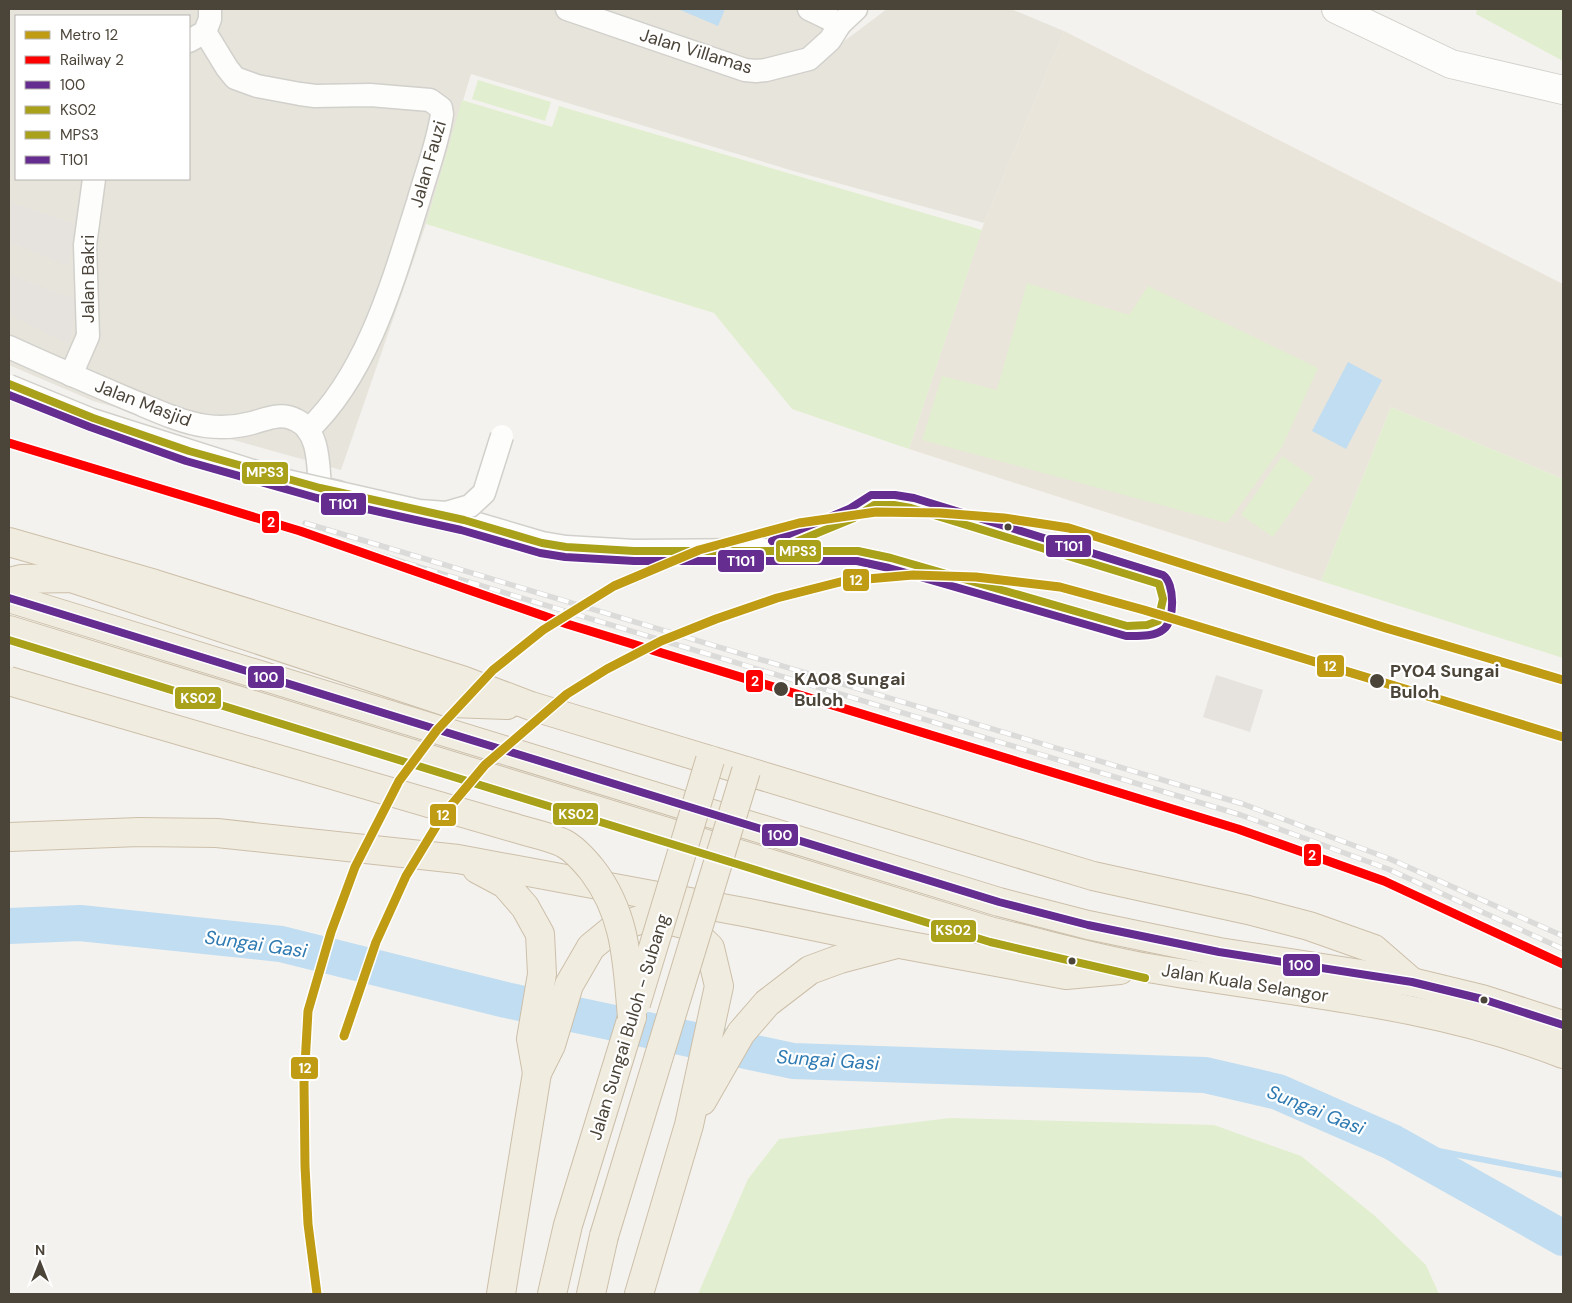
<svg xmlns="http://www.w3.org/2000/svg" width="1572" height="1303" viewBox="0 0 1572 1303" font-family="'DM Sans',sans-serif">
<style>
.residential{fill:#e7e4dc;fill-rule:evenodd}
.education{fill:#eae5da}
.green{fill:#e1eecf}
.parking{fill:#e6e3df}
.water{fill:#c0ddf1}
.lines{fill:none;stroke-linecap:round;stroke-linejoin:round}
.stream{stroke:#c0ddf1;stroke-width:6}
.river{stroke:#c0ddf1;stroke-width:36}
.minor-casing{stroke:#d2d0cb;stroke-width:25}
.tertiary-casing{stroke:#d2d0cb;stroke-width:30}
.trunk-casing{stroke:#ccbfa9;stroke-width:30}
.minor{stroke:#fdfdfc;stroke-width:22}
.tertiary{stroke:#fdfdfc;stroke-width:28}
.trunk{stroke:#f0ece0;stroke-width:28}
.rail-casing{stroke:#dbdbda;stroke-width:5.5}
.rail{stroke:#fff;stroke-width:4;stroke-dasharray:11;stroke-linecap:butt}
.minor-bridge-casing{stroke:#d2d0cb;stroke-width:25;stroke-linecap:butt}
.trunk-bridge-casing{stroke:#ccbfa9;stroke-width:30;stroke-linecap:butt}
.minor-bridge{stroke:#fdfdfc;stroke-width:22}
.trunk-bridge{stroke:#f0ece0;stroke-width:28}
.bus-1-casing{stroke:#fff;stroke-width:11}
.bus-2-casing{stroke:#fff;stroke-width:11}
.bus-3-casing{stroke:#fff;stroke-width:11}
.bus-4-casing{stroke:#fff;stroke-width:11}
.bus-1{stroke:#662d91;stroke-width:8}
.bus-2{stroke:#aaa11a;stroke-width:8}
.bus-3{stroke:#aaa11a;stroke-width:8}
.bus-4{stroke:#662d91;stroke-width:8}
.rail-1-casing{stroke:#fff;stroke-width:12}
.rail-1{stroke:#f00;stroke-width:9}
.metro-1-casing{stroke:#fff;stroke-width:12}
.metro-1{stroke:#c09c14;stroke-width:9}
.bus-dot{fill:#4b4439;stroke:#fff;stroke-width:2}
.labels{text-anchor:middle;dominant-baseline:central;stroke-width:4.5;stroke-linejoin:round;paint-order:stroke}
.street-label{font-size:18px;fill:#4b4439;stroke:#fff}
.stop-label{font-size:18px;font-weight:bold;fill:#4b4439;stroke:#fff;text-anchor:start}
.water-label{font-size:19px;font-style:italic;fill:#2e7ab2;stroke:#fff}
.line-badge{stroke:#fff;stroke-width:2}
.badge-label{font-size:14px;text-anchor:middle;font-weight:bold;fill:#fff}
</style>
<rect width="100%" height="100%" fill="#f4f2ee"/>
<path class="residential" d="M9,9H829L823,57L887,9H1011L1064,31L984,223L797,172L471,74L426,224L341,470L93,401L9,365ZM16,16H189V179H16Z"/>
<path class="education" d="M1064,31L1563,284V479L1391,407L1321,581L909,449L984,223Z"/>
<g class="green">
<path d="M1477,9H1563V61L1476,14Z"/>
<path d="M478,80L551,102L545,121L472,99Z"/>
<path d="M462,100L552,127L559,106L982,230L909,449L792,409L714,313L426,224Z"/>
<path d="M1027,283L1129,315L1148,286L1318,368L1282,447L1227,523L922,440L942,376L997,390Z"/>
<path d="M1391,407L1563,479V658L1321,581Z"/>
<path d="M1282,456L1314,478L1273,537L1241,515Z"/>
<path d="M950,1118L1214,1125L1301,1156L1375,1216L1426,1265L1439,1294H698L748,1179L779,1139Z"/>
</g>
<g class="parking">
<path d="M9,202L75,224L68,266L9,241Z"/>
<path d="M9,275L77,300L69,344L9,314Z"/>
<path d="M1216,675L1263,690L1250,732L1203,717Z"/>
</g>
<g class="water">
<path d="M678,9H725L718,26Z"/>
<path d="M1348,362L1382,380L1346,449L1312,431Z"/>
</g>
<g class="lines">
<path class="stream" d="M1392,1142L1563,1175"/>
<path class="river" d="M9,926L80,923L281,944L506,1000L793,1061L1205,1075L1278,1092L1392,1142L1563,1238"/>
<g class="minor-casing">
<g id="minor">
<path d="M567,9L745,70L756,71L766,70L809,59L830,40L840,24L856,9"/>
<path d="M809,9L840,24"/>
<path d="M205,32L227,68L235,78L257,86L300,94L315,96L370,95L430,100L441,108L442,114C438,143 426,173 418,202C394,278 368,374 308,430"/>
<path d="M189,41L205,32L210,19V9"/>
<path d="M9,347C48,365 88,382 128,399C153,409 179,422 206,426C221,428 237,427 252,423C267,419 280,412 296,420C320,431 318,466 320,488L338,492"/>
<path d="M71,375L88,336L85,245L94,179"/>
<path d="M435,513L464,520L542,543L566,547L634,551L776,550"/>
</g>
</g>
<g class="tertiary-casing">
<path id="tertiary" d="M1336,9L1451,64L1563,90"/>
</g>
<g class="trunk-casing">
<g id="trunk">
<path d="M9,542L155,584L462,680L531,706L1093,876L1248,910L1309,926L1374,949L1412,982"/>
<path d="M9,582L21,579L71,578L450,703L507,705"/>
<path d="M9,598L999,902L1088,925L1219,952L1412,982L1482,999L1563,1025"/>
<path d="M9,630L993,932C1045,944 1096,959 1148,968C1287,992 1431,1002 1563,1054"/>
<path d="M9,837L139,832L217,833L458,859L749,913L900,944L1066,975L1120,970"/>
<path d="M477,869L505,884L525,907L540,934L542,974L531,1039L537,1073"/>
<path d="M702,1101L741,1033L767,1003L810,970L840,959L893,945"/>
<path d="M501,1294L537,1073L551,1045L569,985L591,947L613,929L651,916L687,925L710,948L719,986L689,1125L639,1294"/>
<path d="M552,1294L568,1225L632,1017"/>
<path d="M591,1294L604,1236"/>
</g>
</g>
<use href="#minor" class="minor"/>
<use href="#tertiary" class="tertiary"/>
<use href="#trunk" class="trunk"/>
<g class="rail-casing">
<g id="rail">
<path d="M305,523L1243,804L1390,859L1563,936"/>
<path d="M300,531L1241,815L1388,869L1563,949"/>
</g>
</g>
<use href="#rail" class="rail"/>
<g class="minor-bridge-casing">
<path id="minor-bridge" d="M9,386L92,420L278,479L419,511L446,513L470,506L484,493L502,436"/>
</g>
<g class="trunk-bridge-casing">
<g id="trunk-bridge">
<path d="M9,681L515,828C530,833 548,836 563,843C575,849 585,861 593,871C627,916 627,963 632,1017"/>
<path d="M636,1004L710,760"/>
<path d="M604,1236L746,771"/>
</g>
</g>
<use href="#minor-bridge" class="minor-bridge"/>
<use href="#trunk-bridge" class="trunk-bridge"/>
<g class="bus-1-casing">
<path id="bus-1" d="M9,598L999,902L1088,925L1219,952L1412,982L1482,999L1563,1025"/>
</g>
<g class="bus-2-casing">
<path id="bus-2" d="M9,640L990,942L1145,978"/>
</g>
<g class="bus-3-casing">
<path id="bus-3" d="M9,384L93,418L189,451L320,488L464,520L542,543L566,547L634,551H858L891,558L1127,626L1147,625L1158,621L1163,599L1159,584L911,508L894,505H874L854,518L776,550"/>
</g>
<g class="bus-4-casing">
<path id="bus-4" d="M9,395L90,427L186,461L317,498L461,530L540,553L565,557L634,561H857L889,568L1126,636C1138,636 1155,637 1164,629C1175,620 1175,583 1163,575L914,498L895,495H871L849,509L772,541"/>
</g>
<use href="#bus-1" class="bus-1"/>
<use href="#bus-2" class="bus-2"/>
<use href="#bus-3" class="bus-3"/>
<use href="#bus-4" class="bus-4"/>
<g class="rail-1-casing">
<path id="rail-1" d="M9,443L300,531L567,624L1238,829L1384,881L1563,964"/>
</g>
<use href="#rail-1" class="rail-1"/>
<g class="metro-1-casing">
<g id="metro-1">
<path d="M344,1036L376,942L406,876L443,815L485,765L567,694L607,669L661,641L716,619L777,598L844,581L913,575L976,577L1060,587L1144,610L1563,737"/>
<path d="M317,1294L308,1224L305,1166L304,1083L308,1011L331,932L355,867L399,781L437,730L493,670L543,630L614,586L699,550L799,523L876,512L940,513L1004,518L1069,528L1386,628L1563,680"/>
</g>
</g>
<use href="#metro-1" class="metro-1"/>
</g>
<g class="bus-dot">
<circle cx="1008" cy="527" r="4.5"/>
<circle cx="1377" cy="681" r="8"/>
<circle cx="781" cy="689" r="8"/>
<circle cx="1072" cy="961" r="4.5"/>
<circle cx="1484" cy="1000" r="4.5"/>
</g>
<g class="labels">
<g class="street-label">
<text transform="translate(696 51) rotate(17)">Jalan Villamas</text>
<text transform="translate(428 164) rotate(-74)">Jalan Fauzi</text>
<text transform="translate(88 279) rotate(-90)">Jalan Bakri</text>
<text transform="translate(143 403) rotate(21)">Jalan Masjid</text>
<text transform="translate(1245 983) rotate(9)">Jalan Kuala Selangor</text>
<text transform="translate(629 1027) rotate(-73)">Jalan Sungai Buloh - Subang</text>
</g>
<g class="stop-label">
<text x="1390" y="671">PY04 Sungai<tspan x="1390" dy="21">Buloh</tspan></text>
<text x="794" y="679">KA08 Sungai<tspan x="794" dy="21">Buloh</tspan></text>
</g>
<g class="water-label">
<text transform="translate(256 944) rotate(8)">Sungai Gasi</text>
<text transform="translate(828 1060) rotate(4)">Sungai Gasi</text>
<text transform="translate(1316 1110) rotate(22)">Sungai Gasi</text>
</g>
</g>
<g class="line-badge">
<rect x="241" y="461" width="48" height="24" rx="5" fill="#aaa11a"/>
<rect x="320" y="492" width="47" height="24" rx="5" fill="#662d91"/>
<rect x="261" y="510" width="19" height="24" rx="5" fill="#f00"/>
<rect x="1045" y="534" width="47" height="24" rx="5" fill="#662d91"/>
<rect x="775" y="539" width="47" height="24" rx="5" fill="#aaa11a"/>
<rect x="717" y="549" width="48" height="24" rx="5" fill="#662d91"/>
<rect x="842" y="568" width="28" height="24" rx="5" fill="#c09c14"/>
<rect x="1316" y="654" width="29" height="24" rx="5" fill="#c09c14"/>
<rect x="247" y="665" width="38" height="24" rx="5" fill="#662d91"/>
<rect x="745" y="669" width="19" height="24" rx="5" fill="#f00"/>
<rect x="174" y="686" width="48" height="24" rx="5" fill="#aaa11a"/>
<rect x="552" y="802" width="47" height="24" rx="5" fill="#aaa11a"/>
<rect x="429" y="803" width="28" height="24" rx="5" fill="#c09c14"/>
<rect x="761" y="823" width="38" height="24" rx="5" fill="#662d91"/>
<rect x="1303" y="843" width="19" height="24" rx="5" fill="#f00"/>
<rect x="930" y="919" width="47" height="24" rx="5" fill="#aaa11a"/>
<rect x="1282" y="953" width="39" height="24" rx="5" fill="#662d91"/>
<rect x="290" y="1056" width="29" height="24" rx="5" fill="#c09c14"/>
</g>
<g class="badge-label">
<text x="265" y="477">MPS3</text>
<text x="343" y="509">T101</text>
<text x="271" y="527">2</text>
<text x="1069" y="551">T101</text>
<text x="798" y="556">MPS3</text>
<text x="741" y="566">T101</text>
<text x="856" y="585">12</text>
<text x="1330" y="671">12</text>
<text x="266" y="682">100</text>
<text x="755" y="686">2</text>
<text x="198" y="703">KS02</text>
<text x="576" y="819">KS02</text>
<text x="443" y="820">12</text>
<text x="780" y="840">100</text>
<text x="1312" y="860">2</text>
<text x="953" y="935">KS02</text>
<text x="1301" y="970">100</text>
<text x="305" y="1073">12</text>
</g>
<rect width="1572" height="1303" fill="none" stroke="#4b4439" stroke-width="20"/>
<rect x="15" y="15" width="175" height="165" fill="#ffffff" stroke="#b7b4b0"/>
<rect x="25" y="31" width="25" height="8" fill="#c09c14" stroke="#b7b4b0"/>
<text x="60" y="40" font-size="15" fill="#4b4439">Metro 12</text>
<rect x="25" y="56" width="25" height="8" fill="#ff0000" stroke="#b7b4b0"/>
<text x="60" y="65" font-size="15" fill="#4b4439">Railway 2</text>
<rect x="25" y="81" width="25" height="8" fill="#662d91" stroke="#b7b4b0"/>
<text x="60" y="90" font-size="15" fill="#4b4439">100</text>
<rect x="25" y="106" width="25" height="8" fill="#aaa11a" stroke="#b7b4b0"/>
<text x="60" y="115" font-size="15" fill="#4b4439">KS02</text>
<rect x="25" y="131" width="25" height="8" fill="#aaa11a" stroke="#b7b4b0"/>
<text x="60" y="140" font-size="15" fill="#4b4439">MPS3</text>
<rect x="25" y="156" width="25" height="8" fill="#662d91" stroke="#b7b4b0"/>
<text x="60" y="165" font-size="15" fill="#4b4439">T101</text>
<g transform="translate(40 1263)" stroke="#ffffff" stroke-width="4" paint-order="stroke">
<path d="M0-4L9 19L0 12L-9 19Z" fill="#4b4439"/>
<text y="-8" font-size="14" font-weight="bold" text-anchor="middle" fill="#4b4439">N</text>
</g>
</svg>
